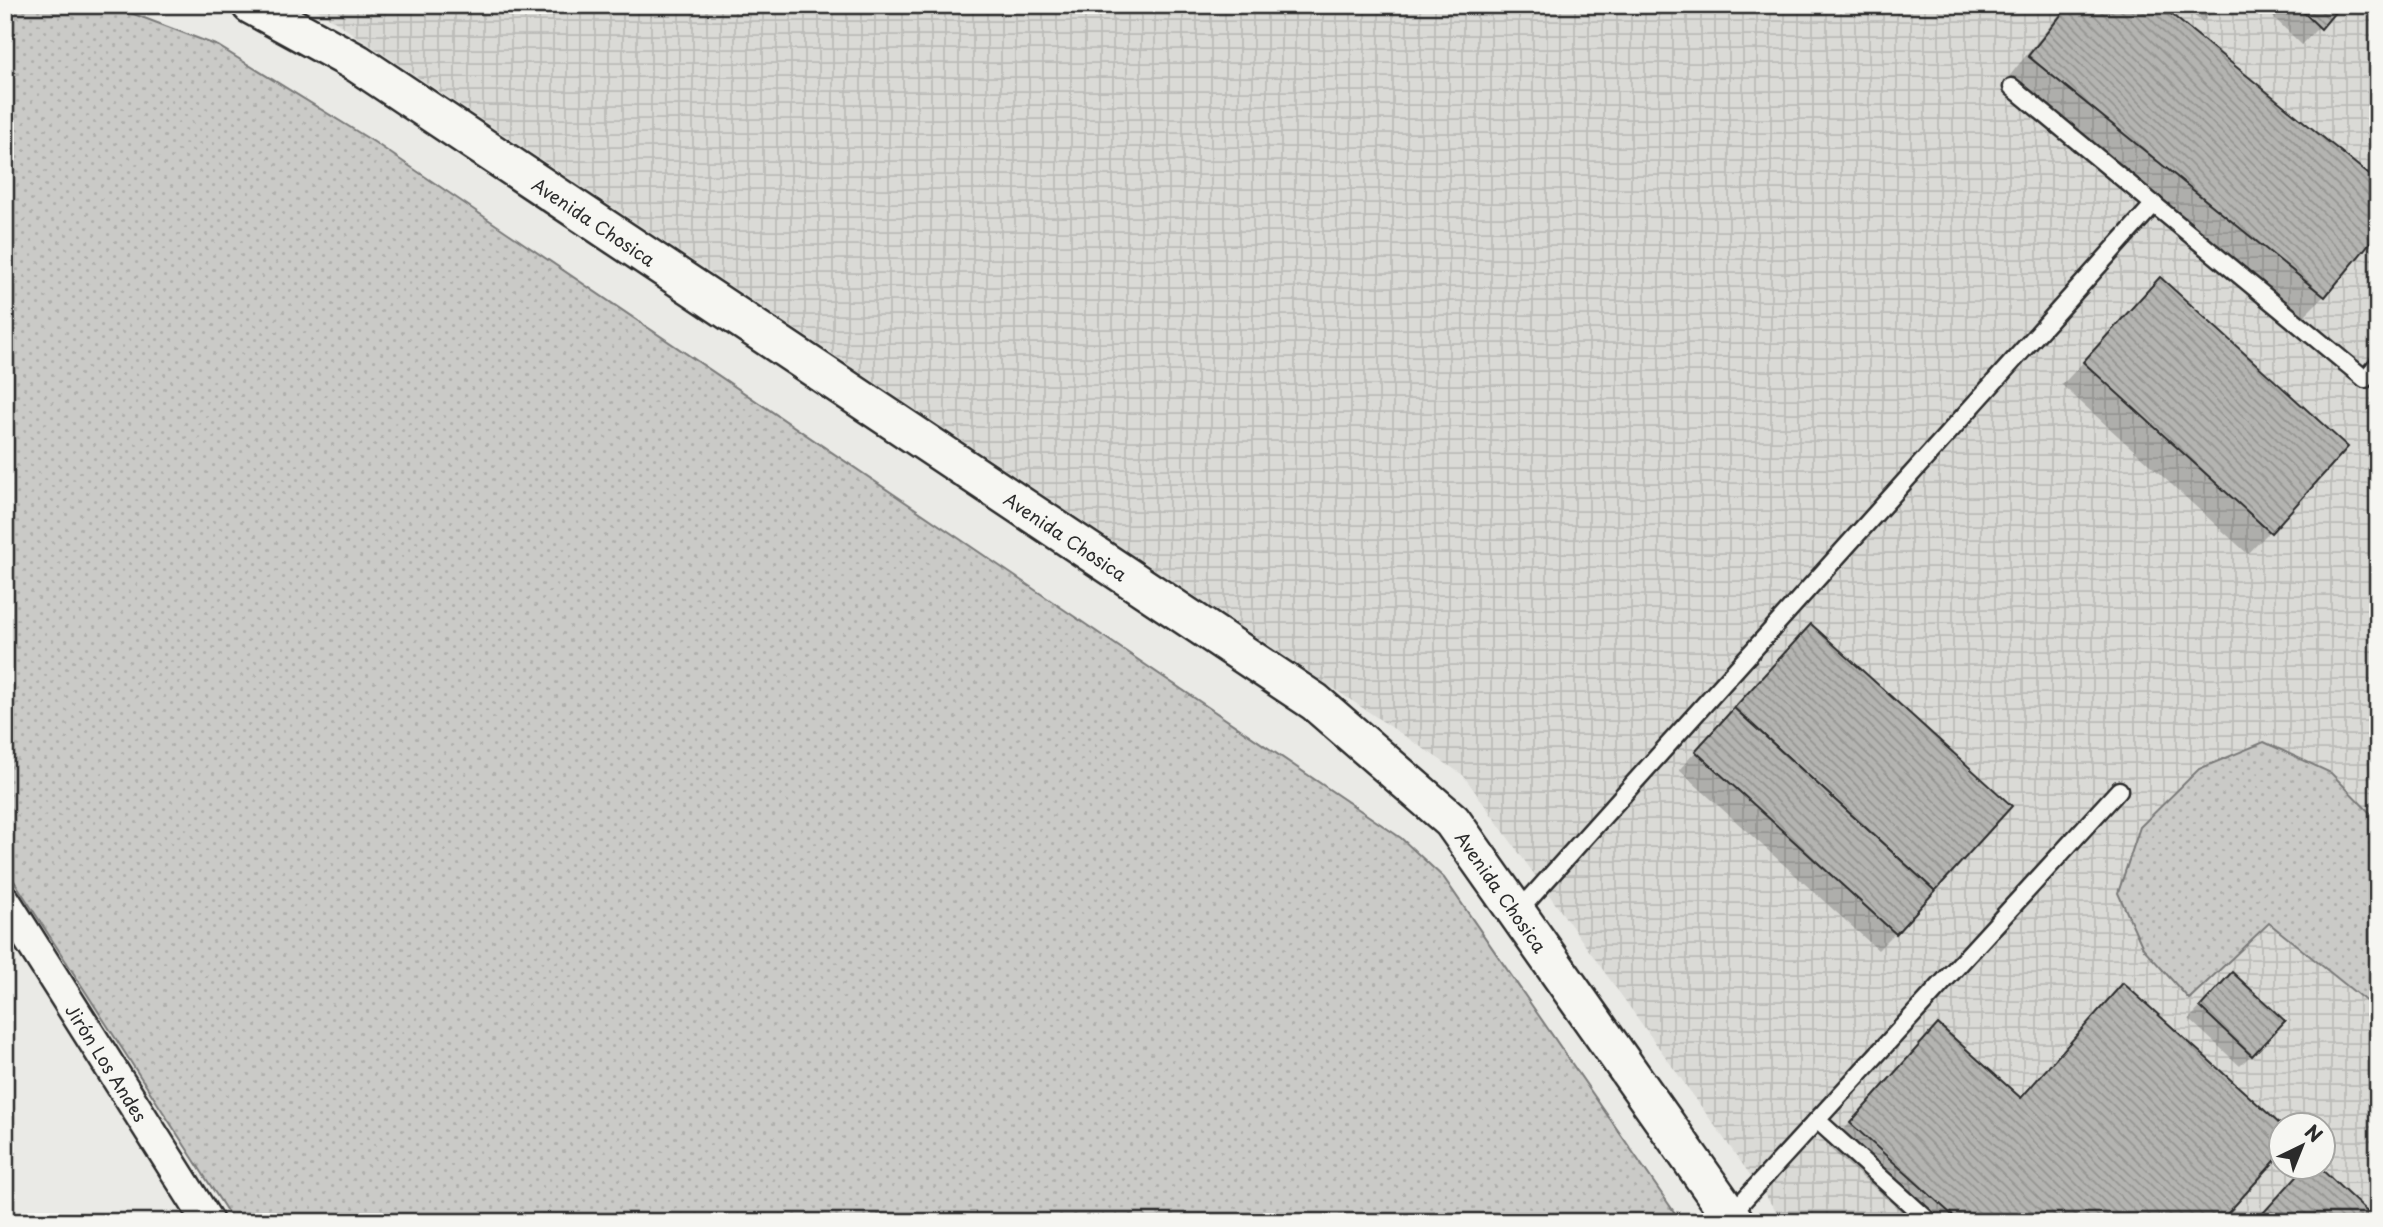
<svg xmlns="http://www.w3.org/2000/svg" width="2383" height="1227" viewBox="0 0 2383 1227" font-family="'Playpen Sans',sans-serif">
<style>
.industrial{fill:url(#industrial-grid);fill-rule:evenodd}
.grass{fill:url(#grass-dots);stroke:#7a7a79;stroke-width:2}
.shadow{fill:#0003}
.building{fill:url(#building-back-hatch);stroke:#2b2b2b;stroke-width:2}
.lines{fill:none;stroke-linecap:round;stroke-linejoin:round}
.service-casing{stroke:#2b2b2b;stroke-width:21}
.minor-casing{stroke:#2b2b2b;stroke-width:35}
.tertiary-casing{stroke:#2b2b2b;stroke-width:42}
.service{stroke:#f6f6f2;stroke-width:16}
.minor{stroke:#f6f6f2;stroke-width:30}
.tertiary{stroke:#f6f6f2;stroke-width:37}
.labels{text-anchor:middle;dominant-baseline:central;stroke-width:5;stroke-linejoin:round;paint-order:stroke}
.street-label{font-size:18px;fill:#2b2b2b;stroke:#f6f6f2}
</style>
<defs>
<pattern id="industrial-grid" width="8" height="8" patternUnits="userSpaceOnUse" patternTransform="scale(1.75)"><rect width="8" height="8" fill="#dadad6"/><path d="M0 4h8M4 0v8" fill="none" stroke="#bbbbb8"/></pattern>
<pattern id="grass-dots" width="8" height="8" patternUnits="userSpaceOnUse" patternTransform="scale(1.75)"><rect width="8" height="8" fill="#cacac7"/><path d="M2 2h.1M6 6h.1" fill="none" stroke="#aeaeab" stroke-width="1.8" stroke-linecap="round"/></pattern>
<pattern id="building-back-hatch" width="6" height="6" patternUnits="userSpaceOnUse" patternTransform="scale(1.75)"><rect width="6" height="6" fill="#b4b4b1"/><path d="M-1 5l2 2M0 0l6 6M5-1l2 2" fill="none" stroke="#939390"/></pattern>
</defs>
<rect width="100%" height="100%" fill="#eaeae6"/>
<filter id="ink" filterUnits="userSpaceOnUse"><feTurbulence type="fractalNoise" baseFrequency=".0143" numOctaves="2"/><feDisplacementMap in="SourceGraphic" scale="14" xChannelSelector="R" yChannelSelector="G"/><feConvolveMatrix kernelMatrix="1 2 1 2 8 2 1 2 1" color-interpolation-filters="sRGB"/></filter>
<g filter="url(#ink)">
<path class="industrial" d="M310,5H2378V1222H1784L1463,775ZM2282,1126H2324V1168H2282Z"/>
<g class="grass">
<path d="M5,5H110L218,46L374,142L1401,838L1444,878L1681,1222H234L5,867Z"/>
<path d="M2264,742L2331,773L2378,821V1011L2269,923L2189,999L2143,948L2118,893L2140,827L2199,769Z"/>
</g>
<g class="shadow">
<path d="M2067,5H2158L2324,296L2302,318L2007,79Z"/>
<path d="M2181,5H2219L2202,22Z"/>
<path d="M2261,5H2339L2302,45Z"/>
<path d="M2160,279L2270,531L2248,554L2062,385Z"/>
<path d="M1713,732L1895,933L1878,950L1679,770Z"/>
<path d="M2123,986L2218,1222H1913L1828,1147L1938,1026L2020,1099Z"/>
<path d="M2221,986L2251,1055L2240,1066L2189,1019Z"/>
<path d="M2305,1168H2318L2378,1222H2255Z"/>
</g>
<g class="building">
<path d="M2069,5H2160L2378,182V233L2325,297L2028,56Z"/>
<path d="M2296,5H2341L2321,29Z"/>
<path d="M2160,277L2348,447L2271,533L2083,362Z"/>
<path d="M1811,624L2012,806L1935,891L1734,708Z"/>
<path d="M1734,708L1935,891L1896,934L1695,751Z"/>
<path d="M2232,972L2285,1021L2252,1056L2200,1007Z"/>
<path d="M2123,983L2282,1126V1153L2220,1222H1960L1850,1123L1938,1024L2021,1098Z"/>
<path d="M2304,1168H2320L2378,1222H2255Z"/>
</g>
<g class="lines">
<g class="service-casing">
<g id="service">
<path d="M2012,87L2365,379L2378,364"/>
<path d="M1517,913L2154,204"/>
<path d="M1817,1120L1930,1222"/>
<path d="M1730,1215L2119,790"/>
</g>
</g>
<g class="minor-casing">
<g id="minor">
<path id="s1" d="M5,901L208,1222"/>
</g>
</g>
<g class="tertiary-casing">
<g id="tertiary">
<path id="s2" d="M251,5L357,63L1315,702L1452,821L1735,1222"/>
</g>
</g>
<use href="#service" class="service"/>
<use href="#minor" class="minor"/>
<use href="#tertiary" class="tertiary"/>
</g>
</g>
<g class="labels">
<g class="street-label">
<text stroke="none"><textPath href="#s2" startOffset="406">Avenida Chosica</textPath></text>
<text stroke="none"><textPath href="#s2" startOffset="973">Avenida Chosica</textPath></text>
<text stroke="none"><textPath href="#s2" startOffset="1540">Avenida Chosica</textPath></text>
<text stroke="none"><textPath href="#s1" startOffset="191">Jirón Los Andes</textPath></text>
</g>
</g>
<rect width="2383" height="1227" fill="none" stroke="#f6f6f2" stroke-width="28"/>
<rect x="14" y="14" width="2355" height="1199" fill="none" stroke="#2b2b2b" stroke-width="2.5" filter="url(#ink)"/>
<g transform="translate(2302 1146) rotate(43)"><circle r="33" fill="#f6f6f2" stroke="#a5a5a2" stroke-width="2"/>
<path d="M0-5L12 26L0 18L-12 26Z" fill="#2b2b2b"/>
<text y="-10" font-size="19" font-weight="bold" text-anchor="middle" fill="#2b2b2b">N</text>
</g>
</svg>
